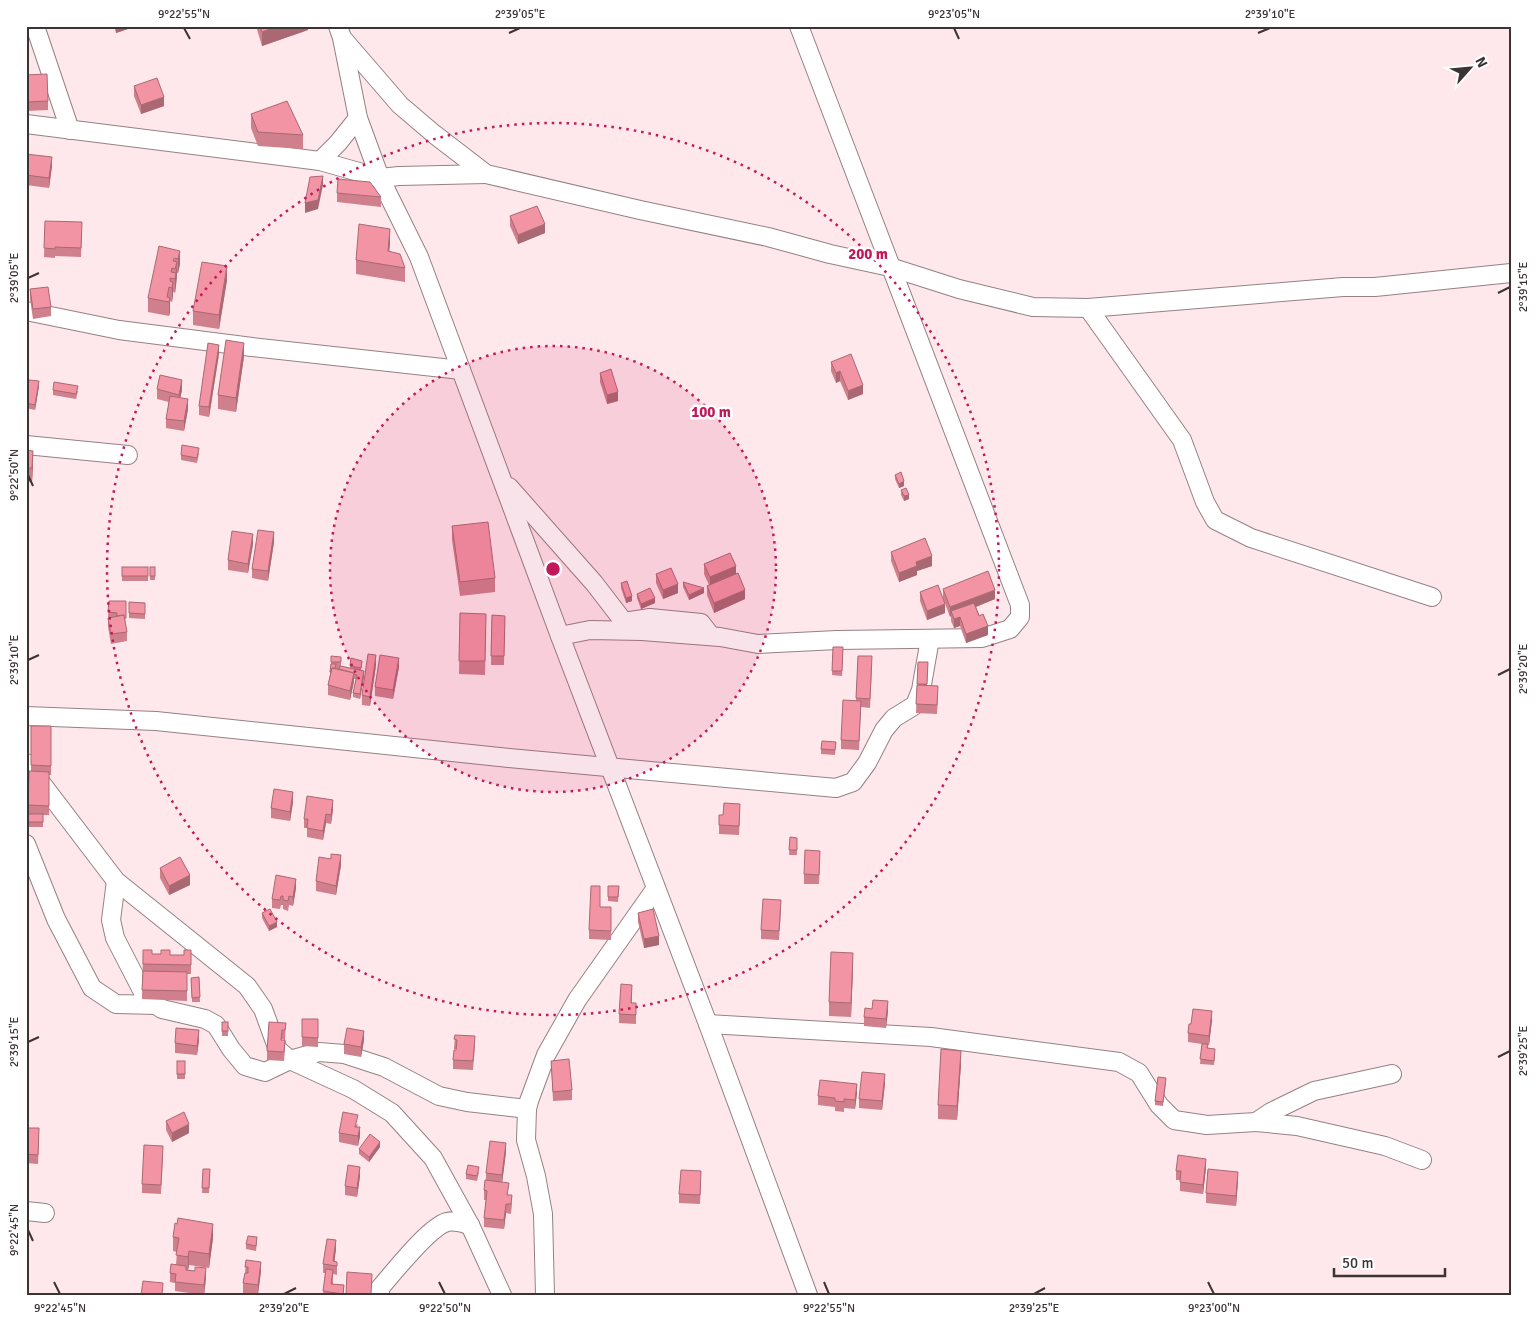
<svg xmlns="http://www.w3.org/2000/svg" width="1537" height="1321" viewBox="0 0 1537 1321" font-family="Signika,sans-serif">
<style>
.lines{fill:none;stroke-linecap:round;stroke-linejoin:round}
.minor-casing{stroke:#958184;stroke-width:20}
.minor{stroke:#fff;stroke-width:18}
.wall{fill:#d07f8c}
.shaded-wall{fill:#a96872}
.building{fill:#f294a3;stroke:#a96872}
.ticks{fill:none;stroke:#3c3334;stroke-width:2}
.ring{fill:none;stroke:#c2185b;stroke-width:2.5;stroke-dasharray:2.5 5}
.centre{fill:#c2185b;stroke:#fff;stroke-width:2.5}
.ring-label{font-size:15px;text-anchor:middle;font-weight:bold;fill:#c2185b;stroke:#fff;stroke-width:5;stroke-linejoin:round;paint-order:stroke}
.neatline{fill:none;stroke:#3c3334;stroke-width:2}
.ticks-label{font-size:12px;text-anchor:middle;fill:#3c3334}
</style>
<rect width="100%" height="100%" fill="#fee8eb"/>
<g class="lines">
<g class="minor-casing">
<g id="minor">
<path d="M35,26L70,130"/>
<path d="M338,26L342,38L358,118L380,178L419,257L560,636L708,1024L808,1295"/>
<path d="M343,39L400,105L434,134L486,174L640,210L768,237L830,254L890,267L959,289L1033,307L1088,308L1343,287H1375L1511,273"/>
<path d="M26,124L320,161L380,178L399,176L486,174"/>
<path d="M320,161L338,143L358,118"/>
<path d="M1088,308L1182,440L1205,502L1215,520L1251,538L1432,597"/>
<path d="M26,311L119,330L252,347L461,370"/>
<path d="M26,445L128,455"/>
<path d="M509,487L594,583L624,622L650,618L701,623L711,636"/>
<path d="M560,636L590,630L642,631L720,637L758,644L837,640L982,638L1010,629L1020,617V605L799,26"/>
<path d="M26,716L156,721L509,758L836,788L853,782L867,763L884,730L894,718L915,705L921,690L930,639"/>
<path d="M26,763L116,881L247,986L263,1009L278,1050L290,1060L353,1089L392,1113L433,1158L470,1225L502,1295"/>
<path d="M26,844L56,919L92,988L116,1004L157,1005"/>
<path d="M116,881L111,920L115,938L146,998L162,1009L205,1019L216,1025L231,1049L245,1066L265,1072L290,1060L319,1052L344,1054L384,1067L439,1096L467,1102L527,1109"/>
<path d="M708,1024L931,1037L1119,1062L1139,1073L1159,1105L1174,1120L1207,1125L1256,1122L1271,1112L1314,1091L1392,1074"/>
<path d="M1256,1122L1297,1126L1385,1146L1422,1160"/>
<path d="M26,1211L45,1213"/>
<path d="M380,1295V1288C394,1272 429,1227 447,1222C455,1220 462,1223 470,1225"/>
<path d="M545,1295L543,1214L536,1176L526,1140L527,1109L529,1101L546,1055L577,1000L656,888"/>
</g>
</g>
<use href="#minor" class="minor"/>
</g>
<g class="wall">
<path d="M114,26H131V28L116,33Z"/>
<path d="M256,26H308V30L262,46Z"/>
<path d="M26,75L48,101V110L26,111Z"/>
<path d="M134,86L164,106L141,114L134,96Z"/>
<path d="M251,114L303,135V149L258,146L251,128Z"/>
<path d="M26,154L52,166L49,188L26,185Z"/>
<path d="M337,193L381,197V207L337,202Z"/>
<path d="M510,216L545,233L518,244L510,226Z"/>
<path d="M45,221L82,231L81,257L55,256V258L44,257Z"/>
<path d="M390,243L389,251L405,268V282L356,274V260Z"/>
<path d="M180,251V264L178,273H177L176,286L175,293L173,292L172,302L170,301V312L169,316L148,312V298Z"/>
<path d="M227,280L219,329L193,325V311Z"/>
<path d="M30,289L51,307V316L33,319L30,299Z"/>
<path d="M219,354L209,417L199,415V406Z"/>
<path d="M244,356L236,412L218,409V395Z"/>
<path d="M831,362L863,394L848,400L840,381L836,383L831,371Z"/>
<path d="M600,373L618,401L607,404L600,382Z"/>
<path d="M39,386L35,410L26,408V396Z"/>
<path d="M157,389L182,390L180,398L188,409L184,431L166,428V419L169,402L157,399Z"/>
<path d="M53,390L78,391L76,399L53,395Z"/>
<path d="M26,450L33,465L32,482H26Z"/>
<path d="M199,453L197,463L181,460V455Z"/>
<path d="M895,475L904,486L899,488L895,479Z"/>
<path d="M901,490L909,499L904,501L901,495Z"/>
<path d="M452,526L495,578V592L460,596L452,540Z"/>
<path d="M274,542L268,581L252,578V569Z"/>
<path d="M253,544L248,573L228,570V560Z"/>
<path d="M891,552L932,566L917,571V575L899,582L891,561Z"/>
<path d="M704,564L736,574L745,599L714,613L707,595V586L709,585L704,574Z"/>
<rect x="122" y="567" width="26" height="14"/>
<rect x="150" y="567" width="5" height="13"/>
<path d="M656,574L678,593L663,599L656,583Z"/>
<path d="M683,582L704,593L689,600L683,587Z"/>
<path d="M621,583L632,601L626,603L621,588Z"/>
<path d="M943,589L995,599L976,607L988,635L966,643L960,626L954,628L951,621V616L950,617L943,598Z"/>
<path d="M920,592L945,613L927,620L920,601Z"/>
<path d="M637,594L655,603L641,609L637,598Z"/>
<path d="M109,601H126L125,623L127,632V641L111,644L108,627V618L112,617H108Z"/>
<path d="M129,602L145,603V619L129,618Z"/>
<path d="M460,613L486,627L485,675L459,674Z"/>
<path d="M492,615L505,616L504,665H491Z"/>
<path d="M833,647H843L842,676L832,675Z"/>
<path d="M858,656L872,666L870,708L861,707L859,750L841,749V740L856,701Z"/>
<path d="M341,657V666L350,668V666L362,665L361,670L364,676L360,699L353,697V693L356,679H354L350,700L328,695V685L330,675L331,662Z"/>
<path d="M928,662L927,685L938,695L937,714L916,713L917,685Z"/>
<path d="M376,665L370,706L362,705V695Z"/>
<path d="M399,667L393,699L375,696V687Z"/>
<path d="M31,726H51V775H49V815H43V827H28L29,771H31Z"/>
<path d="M836,742L835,755L821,754V749Z"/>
<path d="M293,802L290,821L271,818V808Z"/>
<path d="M333,809L331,824L326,823L323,840L307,837V828H304V819Z"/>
<path d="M740,814L739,835L719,834V815Z"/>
<path d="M790,837L797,838V855H789Z"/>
<path d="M820,860L819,884H804V874Z"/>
<path d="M341,865L336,895L316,891V881Z"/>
<path d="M160,868L190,885L169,895L160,878Z"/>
<path d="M608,886H619L618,902L608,901Z"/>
<path d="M296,888L293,906L289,905L288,911L283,909V905H281L280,909L272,908V899Z"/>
<path d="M600,907H611V940L589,939V930Z"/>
<path d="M781,909L779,940L761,939V930Z"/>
<path d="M262,913L277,927L269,931L262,918Z"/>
<path d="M638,913L659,945L644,948L638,922Z"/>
<path d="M143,950L152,954L170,955H184L191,950V974H187V1001L142,999Z"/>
<path d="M853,967L851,1017L829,1016V1002Z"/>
<path d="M199,977L200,1002H192L191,978Z"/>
<path d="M632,994V1003L636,1013V1024L619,1023V1014Z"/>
<path d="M888,1011L886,1028L864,1026V1017Z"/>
<path d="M302,1019H318V1047L302,1046Z"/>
<path d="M1212,1020L1209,1045H1208V1048L1215,1054L1214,1065L1200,1064L1202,1044L1188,1042V1033L1191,1024Z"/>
<rect x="222" y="1022" width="6" height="14"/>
<path d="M286,1023L285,1039H282V1040L285,1049L284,1061L267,1060V1051Z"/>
<path d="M455,1035L475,1045L473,1070L453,1069V1060L456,1049H454Z"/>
<path d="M199,1040L197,1055L175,1053V1043Z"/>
<path d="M364,1040L361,1057L344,1054V1044Z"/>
<rect x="177" y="1061" width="8" height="18"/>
<path d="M551,1061L572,1090V1100L553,1101Z"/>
<path d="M961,1064L957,1120L938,1119V1105Z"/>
<path d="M1166,1082L1163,1106L1155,1105V1101Z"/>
<path d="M885,1083L882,1110L859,1108V1099Z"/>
<path d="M857,1093L855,1109L844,1108V1112L835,1111V1107L818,1105V1096Z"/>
<path d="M166,1121L189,1133L172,1142L166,1130Z"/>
<path d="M358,1124L357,1127L360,1136L358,1146L339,1142V1133Z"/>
<path d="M26,1128L39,1138L38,1164L26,1163Z"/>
<path d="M380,1147L369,1162L359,1154V1149Z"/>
<path d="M506,1152L502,1182L508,1195L512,1204L511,1214L506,1213L504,1229L484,1227V1218L486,1200H484V1190L486,1180V1173Z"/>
<path d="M163,1155L161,1194L142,1193V1184Z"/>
<path d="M1206,1168L1203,1194L1180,1191V1180H1176V1171Z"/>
<path d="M203,1169H210L209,1193H202Z"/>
<path d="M479,1172L477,1181L466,1179V1174Z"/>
<path d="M360,1176L357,1197L345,1195V1186Z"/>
<path d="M701,1181L700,1204L679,1203V1194Z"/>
<path d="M1238,1181L1236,1206L1206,1203V1193Z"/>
<path d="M173,1237L213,1238L209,1268L189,1265L188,1270L206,1278L204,1295L175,1291V1283L170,1282V1273L176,1265L177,1252L173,1251Z"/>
<path d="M257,1242L256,1251L246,1249V1244Z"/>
<path d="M336,1249L334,1261L337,1262V1275L333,1274V1284L344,1285V1295H323L325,1273H323V1264Z"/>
<path d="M246,1260L261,1271L258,1294L243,1293V1283L245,1273Z"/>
</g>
<g class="shaded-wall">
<path d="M116,26H131V28L116,33Z"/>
<path d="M278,26H308V30L262,46V32Z"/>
<path d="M164,97V106L141,114V105Z"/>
<path d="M52,157V166L49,188V178Z"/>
<path d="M323,176V185L318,209L305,213V203Z"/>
<path d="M545,224V233L518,244V235Z"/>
<path d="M390,229V243L388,265V251Z"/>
<path d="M180,251V264L178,273V259Z"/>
<path d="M177,262V276L175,293V279Z"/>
<path d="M227,266V280L219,329V315Z"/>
<path d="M173,282V296L172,302V288Z"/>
<path d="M170,298V312L169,316V302Z"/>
<path d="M244,343V356L236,412V398Z"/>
<path d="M219,345V354L209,417V407Z"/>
<path d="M840,371V381L836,383V373Z"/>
<path d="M182,380V390L179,404V395Z"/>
<path d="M39,381V386L35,410V405Z"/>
<path d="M863,385V394L848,400V391Z"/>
<path d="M618,392V401L607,404V395Z"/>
<path d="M188,399V409L184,431V421Z"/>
<path d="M33,451V465L32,482V468Z"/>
<path d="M904,481V486L899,488V484Z"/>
<path d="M909,495V499L904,501V496Z"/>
<path d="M274,532V542L268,581V571Z"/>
<path d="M253,534V544L248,573V564Z"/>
<path d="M932,556V566L917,571V575L899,582V573L916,562Z"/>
<path d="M736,566V576L710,587V577Z"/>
<path d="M678,584V593L663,599V590Z"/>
<path d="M704,588V593L689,600V595Z"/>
<path d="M745,590V599L714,613V603Z"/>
<path d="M995,590V599L953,616L951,611V616L950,617V607Z"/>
<path d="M632,596V601L626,603V598Z"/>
<path d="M655,598V603L641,609V604Z"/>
<path d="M945,604V613L927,620V611Z"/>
<path d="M960,617V626L954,628V619Z"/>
<path d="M988,626V635L966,643V634Z"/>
<path d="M376,655V665L370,706V697Z"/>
<path d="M399,658V667L393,699V690Z"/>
<path d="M364,671V676L360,699V694Z"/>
<path d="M354,673V682L350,700V691Z"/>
<path d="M293,792V802L290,821V812Z"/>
<path d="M333,800V809L331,824V815Z"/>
<path d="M326,814V823L323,840V831Z"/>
<path d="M341,855V865L336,895V886Z"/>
<path d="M190,875V885L169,895V886Z"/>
<path d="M296,879V888L293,906V897Z"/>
<path d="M277,922V927L269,931V926Z"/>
<path d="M659,936V945L644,948V939Z"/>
<path d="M853,953V967L851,1017V1003Z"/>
<path d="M888,1001V1011L886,1028V1019Z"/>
<path d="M1212,1011V1020L1209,1045V1036Z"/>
<path d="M199,1030V1040L197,1055V1046Z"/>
<path d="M364,1031V1040L361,1057V1047Z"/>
<path d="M961,1051V1064L957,1120V1106Z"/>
<path d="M885,1074V1083L882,1110V1101Z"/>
<path d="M857,1084V1093L855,1109V1100Z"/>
<path d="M189,1124V1133L172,1142V1133Z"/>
<path d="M360,1127V1136L358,1146V1136Z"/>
<path d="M380,1142V1147L369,1162V1157Z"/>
<path d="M506,1143V1152L502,1184V1175Z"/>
<path d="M1206,1159V1168L1203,1194V1185Z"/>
<path d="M360,1167V1176L357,1197V1188Z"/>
<path d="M1238,1172V1181L1236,1206V1196Z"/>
<path d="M506,1204V1213L504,1229V1220Z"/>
<path d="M213,1224V1238L209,1268V1254Z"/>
<path d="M336,1240V1249L334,1265L333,1261Z"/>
<path d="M189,1251V1265L188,1271V1257Z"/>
<path d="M261,1262V1271L258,1294V1285Z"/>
<path d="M206,1268V1278L204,1295V1285Z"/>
</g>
<g class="building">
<path d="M260,26H278L262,32Z"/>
<path d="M47,74L48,101L26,102V75Z"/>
<path d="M157,78L164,97L141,105L134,86Z"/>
<path d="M287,101L303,135L258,132L251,114Z"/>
<path d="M26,154L52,157L49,178L26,175Z"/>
<path d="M323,176L318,200L305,203L310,177Z"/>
<path d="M338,179L370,182L381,197L337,193Z"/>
<path d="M537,206L545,224L518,235L510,216Z"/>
<path d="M45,221L82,222L81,248L55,247V249L44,248Z"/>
<path d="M359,224L390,229L388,251L400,254L405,268L356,260Z"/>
<path d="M159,246L180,251L178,259L174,258L173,261L177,262L175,269L172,268L171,272L176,273L175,279L170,278V281L173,282L172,288L169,287L167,297L170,298L169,302L148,298Z"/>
<path d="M202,262L227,266L219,315L193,311Z"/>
<path d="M48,287L51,307L33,309L30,289Z"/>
<path d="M226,340L244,343L236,398L218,395Z"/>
<path d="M208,343L219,345L209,407L199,406Z"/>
<path d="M851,354L863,385L848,391L840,371L836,373L831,362Z"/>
<path d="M611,369L618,392L607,395L600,373Z"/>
<path d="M160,375L182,380L179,395L157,389Z"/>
<path d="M29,380L39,381L35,405L26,403V396Z"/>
<path d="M54,382L78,386L76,394L53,390Z"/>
<path d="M170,396L188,399L184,421L166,419Z"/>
<path d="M182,445L199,448L197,458L181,455Z"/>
<path d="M26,450L33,451L32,468H26Z"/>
<path d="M901,472L904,481L899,484L895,475Z"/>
<path d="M906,488L909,495L904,496L901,490Z"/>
<path d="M488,522L495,578L460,582L452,526Z"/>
<path d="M258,530L274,532L268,571L252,569Z"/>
<path d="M232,531L253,534L248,564L228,560Z"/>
<path d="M925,538L932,556L916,562L917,566L899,573L891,552Z"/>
<path d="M730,553L736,566L710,577L704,564Z"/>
<rect x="122" y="567" width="26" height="9"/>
<rect x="150" y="567" width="5" height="9"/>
<path d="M671,568L678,584L663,590L656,574Z"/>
<path d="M988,571L995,590L950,607L943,589Z"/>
<path d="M738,573L745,590L714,603L707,586Z"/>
<path d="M627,581L632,596L626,598L621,583Z"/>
<path d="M683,582L704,588L689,595Z"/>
<path d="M938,585L945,604L927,611L920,592Z"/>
<path d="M650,588L655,598L641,604L637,594Z"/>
<path d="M109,601H126V618H124V615L117,616V613L108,612Z"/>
<path d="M129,602L145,603V614L129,613Z"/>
<path d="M974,603L979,616L983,614L988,626L966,634L960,617L954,619L951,611Z"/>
<path d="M460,613L486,614L485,661H459Z"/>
<path d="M124,615L127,632L111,634L108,618Z"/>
<path d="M492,615L505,616L504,656H491Z"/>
<path d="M833,647H843L842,671H832Z"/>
<path d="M368,654L376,655L370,697L362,695Z"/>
<path d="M380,655L399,658L393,690L375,687Z"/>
<path d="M331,656L341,657V662H331Z"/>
<path d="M858,656H872L870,699L856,698Z"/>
<path d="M351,658L362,661L361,668L350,666Z"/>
<path d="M918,662H928L927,684H917Z"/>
<path d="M331,664H336L335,668H332L331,672H330Z"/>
<path d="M340,666L364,671L360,694L353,693L357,675L354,674V673L339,669Z"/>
<path d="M332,668L354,673L350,691L328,685Z"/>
<path d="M917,685L938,686L937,705L916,704Z"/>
<path d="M843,700L861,701L859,741L841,740Z"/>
<path d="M31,726H51V766L31,765Z"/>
<path d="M822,741L836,742L835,750L821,749Z"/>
<path d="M29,771L49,772V806L28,805Z"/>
<path d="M274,789L293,792L290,812L271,808Z"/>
<path d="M307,796L333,800L331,815L326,814L323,831L307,828L308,819H304Z"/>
<path d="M724,803L740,804L739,826L719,825V815H723Z"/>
<rect x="28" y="814" width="15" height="8"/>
<path d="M790,837L797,838V850H789Z"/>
<path d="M805,850L820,851L819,875L804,874Z"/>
<path d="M331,854L341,855L336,886L316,881L319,857L331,859Z"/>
<path d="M180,857L190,875L169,886L160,868Z"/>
<path d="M276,875L296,879L293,897L289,896L288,901L283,900V896H281L280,900L272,899Z"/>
<path d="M591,886H600V907H611V931L589,930Z"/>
<path d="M608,886H619L618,897H608Z"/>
<path d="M763,899L781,900L779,931L761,930Z"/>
<path d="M270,909L277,922L269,926L262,913Z"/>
<path d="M653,909L659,936L644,939L638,913Z"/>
<path d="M143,950H152V954H161V950H170V955H184V950H191V965L143,964Z"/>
<path d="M831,952L853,953L851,1003L829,1002Z"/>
<path d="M143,971L187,972V991L142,990Z"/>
<path d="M199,977L200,997L192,998L191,978Z"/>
<path d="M621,984L632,985L631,1003H636V1015L619,1014Z"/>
<path d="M873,1000L888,1001L886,1019L864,1017L865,1008L872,1009Z"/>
<path d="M1193,1009L1212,1011L1209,1036L1188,1033L1189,1024H1191Z"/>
<path d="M302,1019H318V1038L302,1037Z"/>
<rect x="222" y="1022" width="6" height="9"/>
<path d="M269,1022L286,1023L285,1030H282L281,1040H285L284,1052L267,1051Z"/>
<path d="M176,1028L199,1030L197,1046L175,1043Z"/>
<path d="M347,1028L364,1031L361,1047L344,1044Z"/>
<path d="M455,1035L475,1036L473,1061L453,1060L454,1050H456L457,1040L454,1039Z"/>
<path d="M1202,1044H1208L1207,1048L1215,1049L1214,1061L1200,1059Z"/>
<path d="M941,1049L961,1051L957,1106L938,1105Z"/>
<path d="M569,1059L572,1090L553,1092L551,1061Z"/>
<rect x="177" y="1061" width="8" height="13"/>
<path d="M862,1072L885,1074L882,1101L859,1099Z"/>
<path d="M1158,1077L1166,1078L1163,1102L1155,1101Z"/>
<path d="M820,1080L857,1084L855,1100L844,1099V1102L835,1101V1098L818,1096Z"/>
<path d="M184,1112L189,1124L172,1133L166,1121Z"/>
<path d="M343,1112L358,1115L355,1127H360L358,1136L339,1133Z"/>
<path d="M26,1128H39L38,1155L26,1154Z"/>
<path d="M370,1134L380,1142L369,1157L359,1149Z"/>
<path d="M490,1141L506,1143L502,1175L486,1173Z"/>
<path d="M144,1145L163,1146L161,1185L142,1184Z"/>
<path d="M1178,1155L1206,1159L1203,1185L1180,1182L1181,1171H1176Z"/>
<path d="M348,1165L360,1167L357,1188L345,1186Z"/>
<path d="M468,1165L479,1167L477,1176L466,1174Z"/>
<path d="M203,1169H210L209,1188H202Z"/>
<path d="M1208,1169L1238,1172L1236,1196L1206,1193Z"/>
<path d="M681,1170L701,1171L700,1195L679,1194Z"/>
<path d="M485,1180L509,1183L507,1195H512L511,1204H506L504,1220L484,1218L487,1191L484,1190Z"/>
<path d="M178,1218L213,1224L209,1254L189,1251L188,1257L176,1255L179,1238L173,1237L175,1223L177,1224Z"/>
<path d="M248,1236L257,1237L256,1246L246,1244Z"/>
<path d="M327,1239L336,1240L333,1261L337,1262V1266L323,1264Z"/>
<path d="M246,1260L261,1262L258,1285L243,1283L245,1273H248V1267H245Z"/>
<path d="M171,1264L186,1266V1270L195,1271V1267L206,1268L204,1285L175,1282L176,1274L170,1273Z"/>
<path d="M326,1269L333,1270L331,1284L344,1285L343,1294L323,1291Z"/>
<path d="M347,1272L372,1274L371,1295H346Z"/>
<path d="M143,1281L163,1283L162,1295H141Z"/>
</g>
<path class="ticks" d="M184,28L190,39M954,28L959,39M509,33L520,28M1258,33L1270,28M28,278L39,273M1498,293L1510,287M28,475L33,486M28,660L39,655M1498,675L1510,669M28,1042L39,1037M1498,1057L1510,1051M28,1230L33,1241M54,1282L60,1294M439,1282L445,1294M824,1282L829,1294M1208,1282L1214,1294M284,1294L296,1288M1034,1294L1045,1288"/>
<circle cx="553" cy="569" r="223" fill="#c2185b" fill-opacity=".12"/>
<g class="ring">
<circle cx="553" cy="569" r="223"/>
<circle cx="553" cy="569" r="446"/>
</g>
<circle cx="553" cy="569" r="8" class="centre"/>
<g class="ring-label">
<text x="868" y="259">200 m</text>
<text x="711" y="417">100 m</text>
</g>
<rect width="1537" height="1321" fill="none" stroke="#ffffff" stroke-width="55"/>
<g transform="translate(1470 68) rotate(63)" stroke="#ffffff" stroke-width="4" paint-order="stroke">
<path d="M0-4L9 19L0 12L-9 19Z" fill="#3c3334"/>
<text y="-8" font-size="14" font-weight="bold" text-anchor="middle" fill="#3c3334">N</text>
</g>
<path d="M1334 1268v8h111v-8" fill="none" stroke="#3c3334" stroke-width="2.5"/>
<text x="1342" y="1268" font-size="15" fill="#3c3334" stroke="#ffffff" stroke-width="4" paint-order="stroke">50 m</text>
<rect x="28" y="28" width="1482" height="1266" class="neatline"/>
<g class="ticks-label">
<text x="184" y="18">9°22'55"N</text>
<text x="520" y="18">2°39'05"E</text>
<text x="954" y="18">9°23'05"N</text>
<text x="1270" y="18">2°39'10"E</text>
<text transform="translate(14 278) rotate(-90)" y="4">2°39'05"E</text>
<text transform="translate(1523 287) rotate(-90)" y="4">2°39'15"E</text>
<text transform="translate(14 475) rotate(-90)" y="4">9°22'50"N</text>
<text transform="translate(14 660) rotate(-90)" y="4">2°39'10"E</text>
<text transform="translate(1523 669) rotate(-90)" y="4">2°39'20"E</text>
<text transform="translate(14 1042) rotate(-90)" y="4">2°39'15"E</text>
<text transform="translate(1523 1051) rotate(-90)" y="4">2°39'25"E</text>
<text transform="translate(14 1230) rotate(-90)" y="4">9°22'45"N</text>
<text x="60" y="1312">9°22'45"N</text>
<text x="284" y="1312">2°39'20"E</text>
<text x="445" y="1312">9°22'50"N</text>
<text x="829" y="1312">9°22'55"N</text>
<text x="1034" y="1312">2°39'25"E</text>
<text x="1214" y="1312">9°23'00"N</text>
</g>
</svg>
